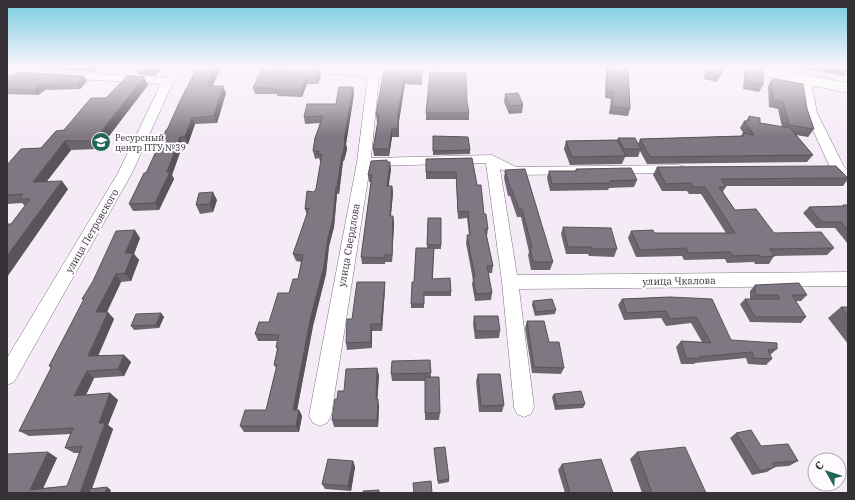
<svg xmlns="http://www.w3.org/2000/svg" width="855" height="500" viewBox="0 0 855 500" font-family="'IBM Plex Serif',serif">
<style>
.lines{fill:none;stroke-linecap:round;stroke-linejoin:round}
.minor-casing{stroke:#7c747f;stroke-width:1}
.primary-casing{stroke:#7c747f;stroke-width:1}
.minor{fill:#fff;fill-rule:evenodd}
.primary{fill:#fff;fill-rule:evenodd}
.wall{fill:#6d666f}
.shaded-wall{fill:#59535a}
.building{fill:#7f7781;stroke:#59535a}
.labels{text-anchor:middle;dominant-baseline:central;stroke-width:4;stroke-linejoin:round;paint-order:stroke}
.far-poi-label{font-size:9px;fill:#353136;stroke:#fdfbfe;text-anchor:start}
.street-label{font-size:10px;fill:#353136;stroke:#fdfbfe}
</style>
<rect width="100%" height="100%" fill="#f5ebf7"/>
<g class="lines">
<g class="minor-casing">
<g id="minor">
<path d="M178,66H190L173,82L132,173L14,382L7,385V358L118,173L161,84L62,78L57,75L62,72L165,78Z"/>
<path d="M298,67L374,70H449L450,72L449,74L445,75L379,76L371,158L492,155L516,167L678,165L683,166L685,169L683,172L678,173L513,175L500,169L517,275L848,272V286L519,289L534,407L531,414L524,417L517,414L514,407L502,282L486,163L370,166L331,416L327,423L320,426L313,423L309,416L357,162L368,76L294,72L293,70Z"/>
<path d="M7,68L39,70L44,73L39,76L7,74Z"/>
<path d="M806,78L811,81L817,113L843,165L848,170V182L843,181L830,167L805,113L801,81Z"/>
</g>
</g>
<g class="primary-casing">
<path id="primary" d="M729,66H761L848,83V93L736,70L731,69Z"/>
</g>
<use href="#minor" class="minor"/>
<use href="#primary" class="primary"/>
</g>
<g class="wall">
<path d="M31,66H100L95,72L32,68Z"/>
<path d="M139,66H163L155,76L139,75L137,71L141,67Z"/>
<rect x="400" y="66" width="23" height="2"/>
<path d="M606,66H628L630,109L628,116L609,114L611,99L605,98Z"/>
<path d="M706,66H723L721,75L717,82L704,79Z"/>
<path d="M748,66H752L763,85L759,92L743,89L744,73Z"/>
<path d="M789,66H845L847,71L844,76Z"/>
<path d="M270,67L320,69L321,76L318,84H307L302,97L277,96V94H255L253,88Z"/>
<path d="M220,69L212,86L226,93L217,123L195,124L188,144H183L172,175L174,179L159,210L133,211L129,204L146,173L167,130L194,73L193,70Z"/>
<path d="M384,70H422V85L405,84L399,121V137H392L389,156H374L373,149L378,122H377L376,115Z"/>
<path d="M7,76H12L87,81L80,89L45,90L38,95L7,94Z"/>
<path d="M772,79L807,109L814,129L808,137L796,135L813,155L807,162L647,164L640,151L638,157H625L622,164L570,165L564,149L566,141L617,140L618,138L638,144L640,139L741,136L743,133L744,134L740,128L744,121H746L749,116L760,123L782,127L778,109L769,107L768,86Z"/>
<path d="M148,85L99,149L71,150L47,181L68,189L7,277V224H11L25,206L22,203L7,204V165L41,148L106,98Z"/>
<path d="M353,87L354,94L346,144L347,149L344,161H343L339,194H337L334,227L329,246L326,274L313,326L297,410H299L302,416L299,432H244L240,426L266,410L276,368L274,365L277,350L276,347L277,341H258L255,334L269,322L298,279L301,262L296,261L293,254L307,215L305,209L316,189L321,161H320L319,158L315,159L313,151L320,123L305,124L304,117L336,104Z"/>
<path d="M505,94L523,105L522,113L509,114L504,102Z"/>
<path d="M467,102L469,113V120H426V113Z"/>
<path d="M433,136L470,150V154L433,155Z"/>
<path d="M472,158L477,185L484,214L488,229L487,236V237L493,266L492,273H488L492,293L491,300L475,301L472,284L473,280L466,243L467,235H469L467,218L458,219L456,179H426V159Z"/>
<path d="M387,160V162L391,169L388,186H392L393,193L391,216H393L394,223L392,262H385V264H362L361,257L371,182H369L368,175Z"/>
<path d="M657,167L848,178V179L843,186H726L723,192L735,210L774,233L834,248L827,255L774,256L769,264H755L754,262L727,263L725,259L684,260L682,256L636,257L628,238L631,231L654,233H726L701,194H689L687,191H662L653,175Z"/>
<path d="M576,169L637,180L634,187L609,188L608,190L550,191L547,178L549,171H575Z"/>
<path d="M505,170L553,262L550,270H531L528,255L529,252L521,217H517L510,196H508L504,178Z"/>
<path d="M217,200L213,212L200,214L196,205Z"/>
<path d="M843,205H848V244L835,228H816L803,213L809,207L842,206Z"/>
<path d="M428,218H441V249H434L433,279L451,292V296H424V308H411V304L414,282L427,248Z"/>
<path d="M563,227L617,249L614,257L589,256L588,254H566L561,234Z"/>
<path d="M140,238L134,254L139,260L131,281L121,282L107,312L114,319L98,356L124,355L131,362L124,376L94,378L86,395L110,393L118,400L108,425L113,429L92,489L111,490L7,493L48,452L57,458L43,488L67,486L79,453H74L65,448L71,434L29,436L19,431L51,368L49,366L84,300L82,299Z"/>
<path d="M385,282V289L382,331H372V348L347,350L346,343L352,319Z"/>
<path d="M755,285L807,295L801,301H796L806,317L801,323L750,322L740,304L745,299H750V291Z"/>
<path d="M670,297L731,340L777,349L770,355L772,359L766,365L748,364L746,358L695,363L694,364H681L676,347L681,341L702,342L691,323L666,326L661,318L624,320L618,305L622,299Z"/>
<path d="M533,301L556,310L555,314L535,316L532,305Z"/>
<path d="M841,307H848V344L828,318Z"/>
<path d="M161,313L164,317L159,328L134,330L131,326Z"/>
<path d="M474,316L500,331L499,338L475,339L473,324Z"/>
<path d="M527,321L549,342L564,368L561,374L532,373L525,328Z"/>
<path d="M430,360L431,377L440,413L439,420H425V381H392L391,374Z"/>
<path d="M478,374L504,405L502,412H479L476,381Z"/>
<path d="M379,375L377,399L379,406L378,427H334L332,420L337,399L344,391Z"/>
<path d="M554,394L585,404L583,408L555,410L552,397Z"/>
<path d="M736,433L761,446L798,461L789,466L775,467L767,472L752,475L730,438Z"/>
<path d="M434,448L449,479V482L438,484Z"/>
<path d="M637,452L706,493H642L630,459Z"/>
<path d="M353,461L355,467L351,491L325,489L322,484Z"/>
<path d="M562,464L613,493H565L558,470Z"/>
</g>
<g class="shaded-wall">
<path d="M92,66H100L95,72Z"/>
<path d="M158,66H163L155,76L153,72Z"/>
<path d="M216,66H222L220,69L210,93L207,86Z"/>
<path d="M320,69L321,76L318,84L316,78Z"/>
<path d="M84,76L87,81L80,89L77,84Z"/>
<path d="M144,77L148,85L99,149L94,141Z"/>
<path d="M404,77L405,84L399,121V137L398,114Z"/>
<path d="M306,78L307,84L302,97L301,90Z"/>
<path d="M41,85L45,90L38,95L34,90Z"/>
<path d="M223,86L226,93L217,123L214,116Z"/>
<path d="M353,87L354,94L346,144L347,149L344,161L343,154L344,141Z"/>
<path d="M192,118L195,124L188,144L185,137Z"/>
<path d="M392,129V137L389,156V149Z"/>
<path d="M180,137L183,144L172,175L174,179L159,210L155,203Z"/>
<path d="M65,141L71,150L40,190L33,182Z"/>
<path d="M342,154L343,161L339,194L337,187Z"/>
<path d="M390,162L391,169L388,193L387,186Z"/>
<path d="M62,181L68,189L7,277V256Z"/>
<path d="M336,186L337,194L334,227L329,246L326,274L313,326L296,416L293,410Z"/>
<path d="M392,186L393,193L390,223V216Z"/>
<path d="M213,192L217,200L213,212L210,204Z"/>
<path d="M393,216L394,223L392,262V255Z"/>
<path d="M135,230L140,238L134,254L139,260L131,281L125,273V253Z"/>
<path d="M116,274L121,282L103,320L96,312Z"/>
<path d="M385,282V289L382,331L381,324Z"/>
<path d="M108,312L114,319L95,363L88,356Z"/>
<path d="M161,313L164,317L159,328L156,325Z"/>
<path d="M371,324L372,331V348L371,342Z"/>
<path d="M124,355L131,362L124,376L118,369Z"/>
<path d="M377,368L379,375L377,406L376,399Z"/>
<path d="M87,371L94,378L82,403L74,396Z"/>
<path d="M110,393L118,400L108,425L113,429L90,493H80L99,423Z"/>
<path d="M378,399L379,406L378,427L377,420Z"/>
<path d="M299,410L302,416L299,432L296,426Z"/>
<path d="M48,452L57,458L41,493L30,490Z"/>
<path d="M353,461L355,467L351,491L348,486Z"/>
<path d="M107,487L111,490L110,493H105Z"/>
</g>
<g class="building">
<path d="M141,66H158L153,72L137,71Z"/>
<path d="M196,66H216L207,86H223L214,116L192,118L185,137H180L167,172H170L155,203L129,204L144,173H146L166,130H167L180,101L196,70H193Z"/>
<path d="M263,66H269L270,67L320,69L316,78H306L301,90H276V88H253Z"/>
<path d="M608,66H628L630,109L612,106L613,92L607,91Z"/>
<path d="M708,66H723L721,75L707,72Z"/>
<path d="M748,66H752L763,69V85L747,81Z"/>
<path d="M820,66H845L847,71Z"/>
<path d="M384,70H422V77H404L398,114V129H392L389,149H373L379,115H376Z"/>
<path d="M18,72L84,76L77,84L41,85L34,90L7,89V76H12Z"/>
<path d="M430,72L466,73L467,102L469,113H426Z"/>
<path d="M127,76L144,77L94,141H65L33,182L62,181L7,256V224H11L30,199H19L23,194L7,195V165L21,149L41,148L56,131L64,130L91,98H106Z"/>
<path d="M772,79L803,84L807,109L814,129L789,125L783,102L773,100Z"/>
<path d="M339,87H353L344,141H345L343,154H342L337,187L336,186L333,219L328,238L324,266L310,320L293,410H299L296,426H240L245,410H266L277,365H274L278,347H276L279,335L255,334L259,322H269L278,293H289L293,279H298L303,255L293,254L309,208L305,209L307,191L314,192L316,189L322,154H318L319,151H313L315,138L323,116L304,117L307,104H336Z"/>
<path d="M518,93L523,105L510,106L505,94Z"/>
<path d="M749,116L760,118V123L790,128L813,155L650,157L640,139L743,136V133L754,135L744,121H749Z"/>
<path d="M433,136L468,137L470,150L433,151Z"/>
<path d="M618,138H635L641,149H624Z"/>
<path d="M617,140L626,156L572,157L566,141Z"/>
<path d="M472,158L477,185H481L484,214H486L488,229H485L493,266H487L492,293L476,294L473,277H475L467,235H470L468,211L458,212L456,172H426V159Z"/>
<path d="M387,160V162H390L387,186H392L390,216H393L392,255H384V258L361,257L372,175H368L371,161Z"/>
<path d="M836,166L848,178L721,179L726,187H719L735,210L756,209L774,233L821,232L834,248L770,249L775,256L761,257L760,255L733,256L730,252L688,253L686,248L640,250L631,231L653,230L654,233H735L705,187H693L691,183L666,184L657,167Z"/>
<path d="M631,168L637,180L610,181V183L552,184L549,171H577L576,169Z"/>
<path d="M525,169L553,262H533L530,247H532L522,209H519L511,188H510L505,170Z"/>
<path d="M213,192L210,204L196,205L199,193Z"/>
<path d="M843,205H848V230L841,222H822L809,207L844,206Z"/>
<path d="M428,218H441V245H427Z"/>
<path d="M563,227L611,228L617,249H591V247H568Z"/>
<path d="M135,230L125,253H133L125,273L116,274L96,312H108L88,356L124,355L118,369L87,371L74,396L110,393L99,423H105L80,493H7V457L8,454L48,452L30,490L67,486L82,446L65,448L73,428L19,431L52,366H49L84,299H82L93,281L116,231Z"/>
<path d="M416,248H434L432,279L450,278L451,292H424V304H411L412,282H414Z"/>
<path d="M357,282H385L381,324H371V342L346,343L347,319H352Z"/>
<path d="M799,283L807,295H792L806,317H755L745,299H780L778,295H755V285Z"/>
<path d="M670,297L712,299L731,340L777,343V349L768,350L772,359L754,358L752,352L699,357V359L686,358L681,341L711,343L696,317L670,319L666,311L627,313L622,299Z"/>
<path d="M552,299L556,310L536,312L533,301Z"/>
<path d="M841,307H848V316Z"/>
<path d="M161,313L156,325L131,326L136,314Z"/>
<path d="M474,316H498L500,331H476Z"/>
<path d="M527,321H544L549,342H559L564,368L534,367Z"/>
<path d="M430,360L431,373L391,374L392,361Z"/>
<path d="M377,368L376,399H378L377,420H332L335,399H337L338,391H344L346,369Z"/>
<path d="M478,374H500L504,405L481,406Z"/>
<path d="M425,377H439L440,413H425Z"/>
<path d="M581,391L585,404L557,406L554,394Z"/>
<path d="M751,430L761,446L788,444L798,461L772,463L775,467L760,471L736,433Z"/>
<path d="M445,447L449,479L438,481L434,448Z"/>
<path d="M685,447L706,493H652L637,452Z"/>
<path d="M328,459L353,461L348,486L322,484Z"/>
<path d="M601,459L613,493H570L562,464Z"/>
<path d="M431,481L432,493H414L413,483Z"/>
<path d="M107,487L105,493H89L90,489Z"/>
<path d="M379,490V493H364L363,491Z"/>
</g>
<linearGradient id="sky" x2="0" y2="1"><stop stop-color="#75cbde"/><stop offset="0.49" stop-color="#faf6fb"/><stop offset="1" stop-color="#faf6fb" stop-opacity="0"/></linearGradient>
<rect width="855" height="136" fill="url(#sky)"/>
<defs>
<g id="university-disc" transform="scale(1)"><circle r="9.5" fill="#226658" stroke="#fdfbfe"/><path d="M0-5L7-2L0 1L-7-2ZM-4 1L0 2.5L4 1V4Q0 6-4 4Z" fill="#fff"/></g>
</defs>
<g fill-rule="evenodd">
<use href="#university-disc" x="101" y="142"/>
</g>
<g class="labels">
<g class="far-poi-label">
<text x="115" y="137">Ресурсный<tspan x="115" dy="10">центр ПТУ №39</tspan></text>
</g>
<g class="street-label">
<text transform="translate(92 231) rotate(-60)">улица Петровского</text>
<text transform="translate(349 245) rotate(-80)">улица Свердлова</text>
<text transform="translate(679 281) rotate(-1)">улица Чкалова</text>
</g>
</g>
<rect width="855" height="500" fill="none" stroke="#353136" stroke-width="16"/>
<g transform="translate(827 472) rotate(309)"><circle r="19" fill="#fdfbfe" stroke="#adaaae"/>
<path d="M0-3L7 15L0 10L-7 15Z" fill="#226658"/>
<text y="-6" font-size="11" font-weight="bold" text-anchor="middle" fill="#353136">С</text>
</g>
</svg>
